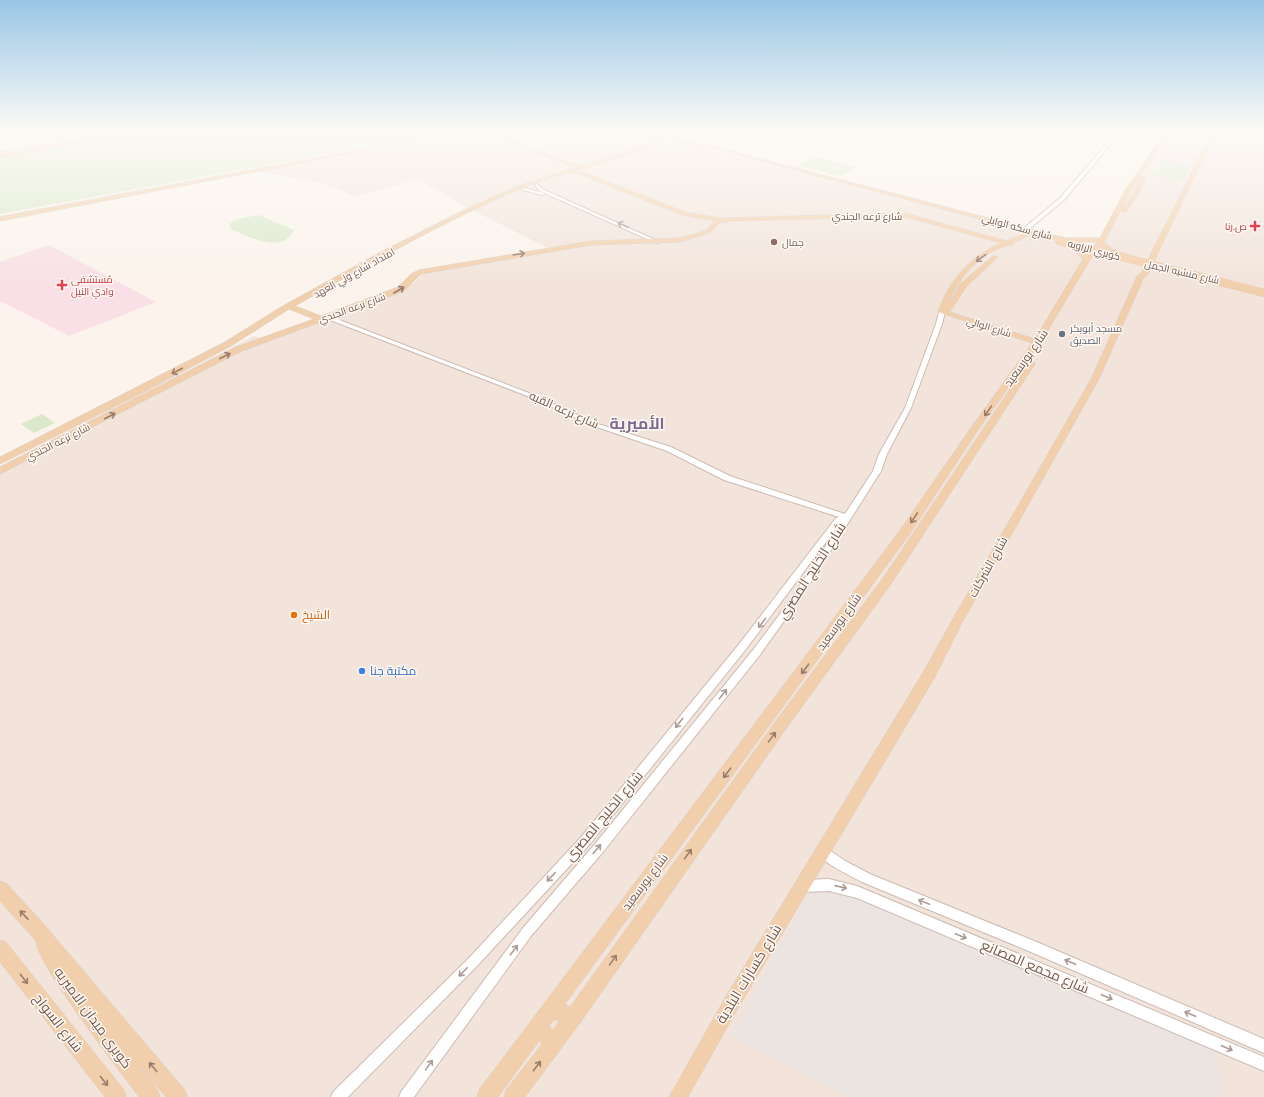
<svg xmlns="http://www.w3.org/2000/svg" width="1264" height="1097" viewBox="0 0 1264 1097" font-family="Figtree,Cairo,sans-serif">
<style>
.residential{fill:#f2e4db}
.industrial{fill:#ebe4e1}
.medical{fill:#f8e0e6}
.green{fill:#dae8cb}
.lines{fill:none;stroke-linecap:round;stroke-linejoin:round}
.minor-casing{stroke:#ccbbb2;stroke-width:2}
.major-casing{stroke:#d8d1ce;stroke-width:1}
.minor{fill:#fff;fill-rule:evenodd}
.major{fill:#f2cfac;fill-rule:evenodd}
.rail{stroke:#b5aac5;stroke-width:1;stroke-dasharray:3 2;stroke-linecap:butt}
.major-bridge-far1-casing{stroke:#d8d1ce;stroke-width:6;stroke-linecap:butt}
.major-bridge-casing{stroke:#d8d1ce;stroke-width:8;stroke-linecap:butt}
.major-bridge-far1{stroke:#f2cfac;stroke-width:5.5}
.major-bridge{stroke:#f2cfac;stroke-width:8}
.oneway{stroke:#ac9b97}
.oneway2{stroke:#9a7c6c}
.health-dot{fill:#e0444e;stroke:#fef8f2;stroke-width:1.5}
.education-dot{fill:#8d6e63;stroke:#fef8f2;stroke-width:1.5}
.worship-dot{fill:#6b7280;stroke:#fef8f2;stroke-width:1.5}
.food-dot{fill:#e8710a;stroke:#fef8f2;stroke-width:1.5}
.shop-dot{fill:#3f7fe0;stroke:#fef8f2;stroke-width:1.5}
.labels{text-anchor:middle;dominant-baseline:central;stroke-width:3;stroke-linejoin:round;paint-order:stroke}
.far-street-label{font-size:10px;fill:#745951;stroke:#fef8f2}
.far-health-label{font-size:10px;fill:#be3a42;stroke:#fef8f2;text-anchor:end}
.far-education-label{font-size:10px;fill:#785e54;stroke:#fef8f2;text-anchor:start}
.far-worship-label{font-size:10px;fill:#5b616d;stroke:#fef8f2;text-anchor:start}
.street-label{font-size:12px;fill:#745951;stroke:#fef8f2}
.food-label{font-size:12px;fill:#c56008;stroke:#fef8f2;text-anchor:start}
.shop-label{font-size:12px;fill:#366cbe;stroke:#fef8f2;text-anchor:start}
.near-street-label{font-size:14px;fill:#745951;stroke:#fef8f2}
.district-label{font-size:16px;font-weight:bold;fill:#7d698f;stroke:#fef8f2}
</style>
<rect width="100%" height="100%" fill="#fbf3ec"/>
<path class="residential" d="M457,132H712L678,141L1095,250L1121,204L1169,132H1264V1097H0V466L254,336L263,340L402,290L415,282L423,273L552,250L468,208L418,179L356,196L317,182L251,170Z"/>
<path class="industrial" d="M811,887L844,889L1217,1052L1222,1097H847L731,1035Z"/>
<g class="medical">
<path d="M1171,147L1198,152L1193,164L1166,158Z"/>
<path d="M49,245L94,269L156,302L69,336L0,301V262Z"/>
</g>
<g class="green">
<path d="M139,132H447L0,214V157Z"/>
<path d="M813,156L855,167L840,176L798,166Z"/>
<path d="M1164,160L1191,166L1183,181L1153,175L1158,169L1162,168L1160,167Z"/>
<path d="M259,215L294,230C282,255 249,237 231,229L229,224L238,219Z"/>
<path d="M42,414L55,423L34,433L21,424Z"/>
</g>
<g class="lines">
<g class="minor-casing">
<g id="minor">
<path d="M706,132H711L680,140L678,139Z"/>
<path d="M1117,132H1121L1064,200L1028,230H1024V228L1060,198Z"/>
<path d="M537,184L542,189L660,242L656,243L540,191L535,185Z"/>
<path d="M524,188L544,193V194L542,195L523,190L522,189Z"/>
<path d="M942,310L945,312L942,324L911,408L887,454L881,471L800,599L759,656L603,852L531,936L414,1097H399L401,1092L523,928L595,844L753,650L794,595L841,522L746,649L590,844L477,966L348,1097H331L333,1092L469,958L582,836L740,643L836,518L839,517L724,480L667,451L591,425L535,399L325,318V316H329L539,397L595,423L671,447L730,476L845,514L873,471L879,454L905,408L936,324L939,312Z"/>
<path d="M823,846L847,862L870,874L1039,943L1264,1039V1053L1031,952L862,882C851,876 822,863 817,852L819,848Z"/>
<path d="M829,879L857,886L1264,1057V1071L857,898L829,891L802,892L798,890L796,886L798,882L802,880Z"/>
</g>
</g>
<g class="major-casing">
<g id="major">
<path d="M84,132H92L57,140L54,138Z"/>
<path d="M128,132H136L0,158V154Z"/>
<path d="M454,132H462L0,221V217Z"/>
<path d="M484,132H490L572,164L581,166L652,143L658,135H662L661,141L656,145L576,171L584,172L685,212L719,218L905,213L1007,241L1028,232L688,142L693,141L1065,238H1100L1126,189L1166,132H1170L1132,189L1104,242L1112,249L1127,254L1124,256L1108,251L1101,246L1090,260L1041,342L976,433L909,535L565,1004L570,1007L778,718L883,578L1028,362H1034L1035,364L891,584L788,726L580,1023L525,1097H504L506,1090L542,1044L539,1041L498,1097H477L479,1090L901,529L970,429L1032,343L938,312C949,280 970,257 1001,243L905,217L728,221L725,223L721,222L709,233L680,242L591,245L421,274L404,291L242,351L0,474V467L236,347L314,319L289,309L231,346L140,394L0,464V457L225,342L281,307L379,253L462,211L515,187L574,168ZM571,173L581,175L682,215L715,221L705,231L680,238L591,241L419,270L411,274L398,287L321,316L295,306C361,268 427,231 497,199C514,191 554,174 571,173ZM1030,233L1062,241L1060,243L1070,247L1083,259L1035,339L950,312L966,287L998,257L993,256L960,284L948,305C957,278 983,249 1012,245L1013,243L1030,235ZM1066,242H1097L1087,255L1074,245ZM555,1019L559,1022L553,1030L549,1026Z"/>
<path d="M1212,132H1216L1148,274L1144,277L1099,379L963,621L935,677L737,1010L688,1097H669L725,998L925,669L955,615L1091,379L1137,276L1141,273Z"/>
<path d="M670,134H693L696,136L693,138L668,137Z"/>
<path d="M1141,177L1146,178L1138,195L1126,212H1122L1121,211L1132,195Z"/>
<path d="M0,881L6,883L42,922L185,1090L187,1097H166L136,1061L158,1090L160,1097H139C122,1074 35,962 36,941L0,901Z"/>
<path d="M0,940L6,942L124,1090L126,1097H105L0,962Z"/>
</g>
</g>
<use href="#minor" class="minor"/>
<use href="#major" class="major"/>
<path class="rail" d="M0,152L115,132"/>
<g class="major-bridge-far1-casing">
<path id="major-bridge-far1" d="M651,132L703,147"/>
</g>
<g class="major-bridge-casing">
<path id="major-bridge" d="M1059,241L1264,293"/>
</g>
<use href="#major-bridge-far1" class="major-bridge-far1"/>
<use href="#major-bridge" class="major-bridge"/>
</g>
<defs><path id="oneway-shaft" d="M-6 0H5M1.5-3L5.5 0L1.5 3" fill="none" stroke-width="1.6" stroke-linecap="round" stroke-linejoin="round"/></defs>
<g class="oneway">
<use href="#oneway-shaft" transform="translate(623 225) rotate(-155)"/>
<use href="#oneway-shaft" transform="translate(762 623) rotate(128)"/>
<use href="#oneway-shaft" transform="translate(723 694) rotate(-52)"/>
<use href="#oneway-shaft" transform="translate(679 723) rotate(129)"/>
<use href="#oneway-shaft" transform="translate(597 849) rotate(-50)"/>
<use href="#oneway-shaft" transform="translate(551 877) rotate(133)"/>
<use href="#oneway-shaft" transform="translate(841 887) rotate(13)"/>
<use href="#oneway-shaft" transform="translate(924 902) rotate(-158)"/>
<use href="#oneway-shaft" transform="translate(961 936) rotate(23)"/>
<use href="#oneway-shaft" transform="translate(514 950) rotate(-53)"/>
<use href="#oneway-shaft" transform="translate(1070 962) rotate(-157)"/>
<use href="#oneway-shaft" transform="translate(463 972) rotate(134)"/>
<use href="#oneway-shaft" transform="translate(1107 997) rotate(23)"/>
<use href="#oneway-shaft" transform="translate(1190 1014) rotate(-157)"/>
<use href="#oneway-shaft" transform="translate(1227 1048) rotate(23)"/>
<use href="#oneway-shaft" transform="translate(429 1065) rotate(-54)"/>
</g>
<g class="oneway2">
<use href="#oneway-shaft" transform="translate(519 254) rotate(-9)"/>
<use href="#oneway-shaft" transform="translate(981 258) rotate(144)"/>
<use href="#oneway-shaft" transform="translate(399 290) rotate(-30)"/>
<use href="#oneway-shaft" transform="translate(225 356) rotate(-27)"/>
<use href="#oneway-shaft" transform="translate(177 371) rotate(152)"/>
<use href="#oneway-shaft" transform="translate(988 411) rotate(125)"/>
<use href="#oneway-shaft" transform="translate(110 416) rotate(-27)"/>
<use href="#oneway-shaft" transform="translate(914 518) rotate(124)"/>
<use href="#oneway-shaft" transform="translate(805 669) rotate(127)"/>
<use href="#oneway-shaft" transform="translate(772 737) rotate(-54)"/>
<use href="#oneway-shaft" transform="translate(727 773) rotate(127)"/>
<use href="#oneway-shaft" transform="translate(688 854) rotate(-54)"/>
<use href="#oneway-shaft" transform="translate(24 915) rotate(-133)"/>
<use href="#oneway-shaft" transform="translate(613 960) rotate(-55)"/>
<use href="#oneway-shaft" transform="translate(24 979) rotate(52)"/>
<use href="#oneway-shaft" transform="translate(537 1066) rotate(-53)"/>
<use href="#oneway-shaft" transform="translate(153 1067) rotate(-130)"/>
<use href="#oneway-shaft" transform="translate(104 1081) rotate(52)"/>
</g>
<linearGradient id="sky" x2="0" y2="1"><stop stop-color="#99c7e6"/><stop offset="0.46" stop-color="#fdfaf6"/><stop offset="1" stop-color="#fdfaf6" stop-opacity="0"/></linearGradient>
<rect width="1264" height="285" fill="url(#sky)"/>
<g class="health-dot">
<path d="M1253 220h4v4h4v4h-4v4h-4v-4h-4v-4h4z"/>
<path d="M60 279h4v4h4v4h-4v4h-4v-4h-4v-4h4z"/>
</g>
<circle class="education-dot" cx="774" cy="242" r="4"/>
<circle class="worship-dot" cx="1062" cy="334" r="4"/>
<circle class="food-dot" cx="294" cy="615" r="4"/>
<circle class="shop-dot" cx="362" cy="671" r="4"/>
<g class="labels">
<g class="far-street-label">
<text x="867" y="216">شارع ترعه الجندي</text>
<text transform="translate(1017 227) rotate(15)">شارع سكه الوايلي</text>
<text transform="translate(1094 250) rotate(15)">كوبري الزاويه</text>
<text transform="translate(1182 272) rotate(13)">شارع منشيه الجمل</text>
<text transform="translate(354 273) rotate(-29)">امتداد شارع ولي العهد</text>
<text transform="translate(352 308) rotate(-20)">شارع ترعه الجندي</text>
<text transform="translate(989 327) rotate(17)">شارع الوالي</text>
<text transform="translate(58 442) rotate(-27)">شارع ترعه الجندي</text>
</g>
<g class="far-health-label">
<text x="1247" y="226">ص.رنا</text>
<text x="71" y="279" text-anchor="start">مُستشفى<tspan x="71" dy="12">وادي النيل</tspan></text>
</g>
<g class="far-education-label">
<text x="782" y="242">جمال</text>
</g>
<g class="far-worship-label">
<text x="1070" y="328">مسجد أبوبكر<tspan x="1070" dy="12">الصديق</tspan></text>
</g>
<g class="street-label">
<text transform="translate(1026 358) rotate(-55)">شارع بورسعيد</text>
<text transform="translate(564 410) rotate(24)">شارع ترعه القبه</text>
<text transform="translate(988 567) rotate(-61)">شارع الشركات</text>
<text transform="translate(839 622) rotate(-54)">شارع بورسعيد</text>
<text transform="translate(645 882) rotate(-53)">شارع بورسعيد</text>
</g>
<g class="food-label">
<text x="302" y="615">الشيخ</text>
</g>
<g class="shop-label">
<text x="370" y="671">مكتبة جنا</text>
</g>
<g class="near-street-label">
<text transform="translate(812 571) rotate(-57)">شارع الخليج المصري</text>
<text transform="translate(604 816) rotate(-50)">شارع الخليج المصري</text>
<text transform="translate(1035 967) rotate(23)">شارع مجمع المصانع</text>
<text transform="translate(749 974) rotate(-59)">شارع كسارات البلدية</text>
<text transform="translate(93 1018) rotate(54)">كوبرى ميدان الاميريه</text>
<text transform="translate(58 1023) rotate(52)">شارع السواح</text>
</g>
<g class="district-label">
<text x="637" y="423">الأميرية</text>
</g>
</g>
</svg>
